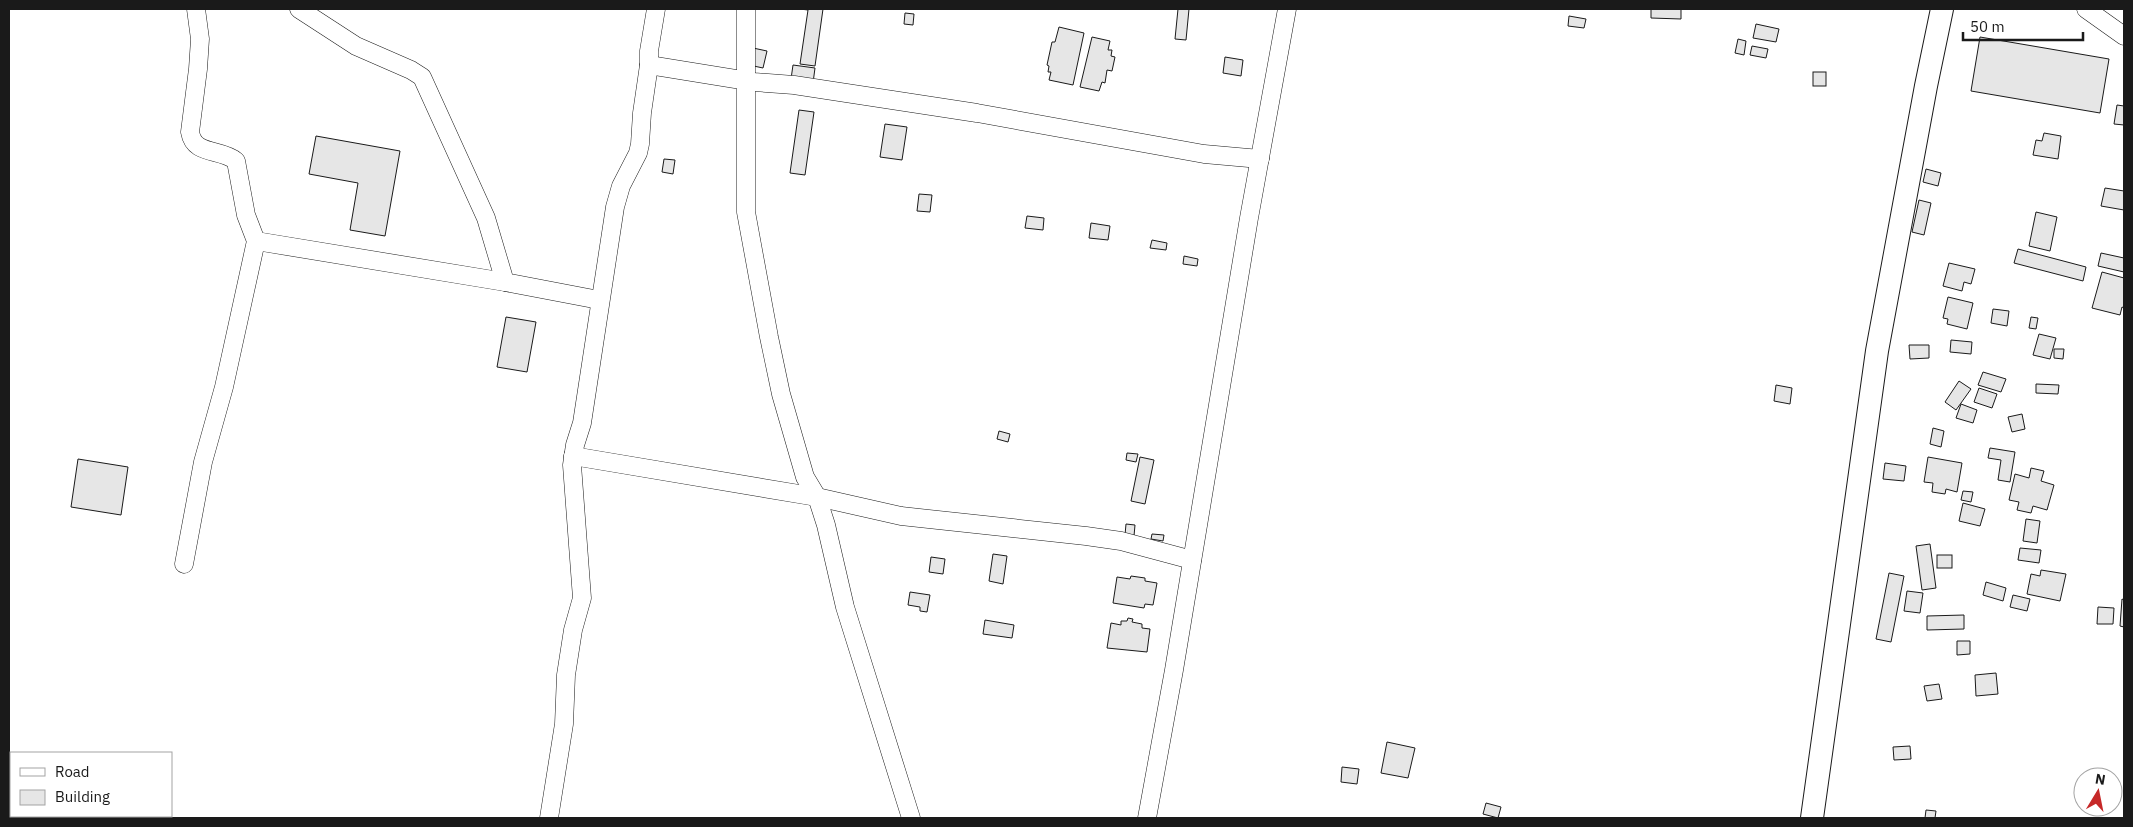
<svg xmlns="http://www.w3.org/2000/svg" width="2133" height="827" viewBox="0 0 2133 827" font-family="'IBM Plex Sans',sans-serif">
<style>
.building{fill:#e6e6e6;stroke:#1a1a1a}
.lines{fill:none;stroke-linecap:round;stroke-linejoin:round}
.minor-casing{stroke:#1a1a1a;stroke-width:19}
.major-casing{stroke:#1a1a1a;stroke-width:24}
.minor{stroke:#fff;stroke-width:18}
.major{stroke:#fff;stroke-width:22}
</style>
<rect width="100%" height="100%" fill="#fff"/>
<g class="building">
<path d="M800,9H823L815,66L800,64L808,10Z"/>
<path d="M1178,9H1189L1186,40L1175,39Z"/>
<path d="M1651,9H1681V19L1651,18Z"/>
<path d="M905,13L914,14L913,25L904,24Z"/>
<path d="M1569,16L1586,19L1584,28L1568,26Z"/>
<path d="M1756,24L1779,29L1776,42L1753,38Z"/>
<path d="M1059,27L1084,33L1073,85L1049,80L1051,72H1048L1049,66L1047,65L1052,42H1055Z"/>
<path d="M1092,37L1110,41L1108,50H1112L1111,56L1115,57L1112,71L1107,70L1105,83L1102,82L1099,91L1080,87Z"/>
<path d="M1980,37L2109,59L2100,113L1971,91Z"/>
<path d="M1738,39L1746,41L1744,55L1735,53Z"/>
<path d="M1752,46L1768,49L1766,58L1750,55Z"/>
<path d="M753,48L767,51L763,68L749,65Z"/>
<path d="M1225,57L1243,60L1241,76L1223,73Z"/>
<path d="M793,65L815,68L813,83L791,79Z"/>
<rect x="1813" y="72" width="13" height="14"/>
<path d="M2117,105L2124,106V125L2114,124Z"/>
<path d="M799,110L814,112L805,175L790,173Z"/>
<path d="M885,124L907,127L902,160L880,157Z"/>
<path d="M2044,133L2061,136L2058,159L2033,155L2036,140L2042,141Z"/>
<path d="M316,136L400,151L385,236L350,230L358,183L309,174Z"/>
<path d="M664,159L675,160L673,174L662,172Z"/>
<path d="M1926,169L1941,173L1938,186L1923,182Z"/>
<path d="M2105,188L2124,191V210L2101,206Z"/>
<path d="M919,194L932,195L930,212L917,211Z"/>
<path d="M1919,200L1931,203L1924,235L1912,232Z"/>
<path d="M2036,212L2057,217L2050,251L2029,246Z"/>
<path d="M1027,216L1044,218L1043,230L1025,228Z"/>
<path d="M1091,223L1110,226L1108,240L1089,238Z"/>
<path d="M1152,240L1167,243L1166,250L1150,248Z"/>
<path d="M2018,249L2086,267L2083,281L2014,263Z"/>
<path d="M2101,253L2124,258V272L2098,266Z"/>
<path d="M1184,256L1198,259L1197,266L1183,264Z"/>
<path d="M1949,263L1975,269L1971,284L1964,282L1962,291L1943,286Z"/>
<path d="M2102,272L2124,278V308L2122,307L2120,315L2092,308Z"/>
<path d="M1948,297L1973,303L1967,329L1947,324L1948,319L1943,318Z"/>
<path d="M1993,309L2009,311L2007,326L1991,323Z"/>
<path d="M506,317L536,322L527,372L497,367Z"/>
<path d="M2031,317L2038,318L2036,329L2029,328Z"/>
<path d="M2039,334L2056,338L2050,359L2033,355Z"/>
<path d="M1951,340L1972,342L1971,354L1950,352Z"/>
<path d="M1909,345H1929V358L1910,359Z"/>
<path d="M2054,349H2064L2063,359L2054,358Z"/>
<path d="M1983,372L2006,379L2001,392L1978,385Z"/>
<path d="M1959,381L1971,389L1956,410L1945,402Z"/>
<path d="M2036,384L2059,385L2058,394L2036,393Z"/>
<path d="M1776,385L1792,388L1790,404L1774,401Z"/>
<path d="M1979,388L1997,394L1992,408L1974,402Z"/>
<path d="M1961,404L1977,410L1973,423L1956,418Z"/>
<path d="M2022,414L2025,429L2012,432L2008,417Z"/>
<path d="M1933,428L1944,431L1941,447L1930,444Z"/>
<path d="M999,431L1010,434L1008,442L997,439Z"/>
<path d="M1990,448L2015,452L2010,482L1998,480L2001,460L1988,458Z"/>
<path d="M1127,453L1138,454L1136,462L1126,460Z"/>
<path d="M1140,457L1154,460L1145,504L1131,501Z"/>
<path d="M1928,457L1962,463L1957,492L1946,489L1945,494L1932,492L1933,483L1924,482Z"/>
<path d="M78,459L128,467L121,515L71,507Z"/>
<path d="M1885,463L1906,466L1904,481L1883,479Z"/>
<path d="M2031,468L2044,471L2041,481L2054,485L2047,510L2033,506L2031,513L2017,510L2019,502L2009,500L2015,474L2029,478Z"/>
<path d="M1963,491L1973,492L1971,502L1961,500Z"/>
<path d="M1963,503L1985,509L1980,526L1959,521Z"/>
<path d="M2026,519L2040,521L2037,543L2023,541Z"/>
<path d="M1126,524L1135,525L1134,536L1125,535Z"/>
<path d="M1152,534L1164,535L1163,541L1151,539Z"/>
<path d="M1930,544L1936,588L1922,590L1916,546Z"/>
<path d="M2020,548L2041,550L2039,563L2018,560Z"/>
<path d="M993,554L1007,556L1003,584L989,581Z"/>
<rect x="1937" y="555" width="15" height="13"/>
<path d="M931,557L945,559L943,574L929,572Z"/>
<path d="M2041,570L2066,574L2060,601L2027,594L2031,574L2040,576Z"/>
<path d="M1889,573L1904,576L1891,642L1876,639Z"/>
<path d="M1131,576L1145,578V581L1157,583L1153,605L1145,604L1144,608L1113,603L1117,577L1130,579Z"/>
<path d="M1986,582L2006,588L2003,601L1983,595Z"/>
<path d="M1907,591L1923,593L1920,613L1904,611Z"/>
<path d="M910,592L930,595L927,612L920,611V607L908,605Z"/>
<path d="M2013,595L2030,599L2027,611L2010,607Z"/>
<path d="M2122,599L2124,600V627L2120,626Z"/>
<path d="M2098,607L2114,608L2113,624H2097Z"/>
<path d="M1964,615V629L1927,630V616Z"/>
<path d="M1128,618L1133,619L1132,622L1142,624V628L1150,629L1147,652L1107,648L1111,623L1121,625V621H1127Z"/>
<path d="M985,620L1014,625L1012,638L983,634Z"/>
<path d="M1957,641H1970V654L1957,655Z"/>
<path d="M1996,673L1998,694L1976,696L1975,675Z"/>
<path d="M1939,684L1942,699L1927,701L1924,686Z"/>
<path d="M1387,742L1415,748L1408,778L1381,773Z"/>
<path d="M1910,746L1911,759L1894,760L1893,747Z"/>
<path d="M1342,767L1359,769L1357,784L1341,782Z"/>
<path d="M1486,803L1501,807L1498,818L1483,814Z"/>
<path d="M1926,810L1936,811L1935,818H1925Z"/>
</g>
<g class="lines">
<g class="minor-casing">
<g id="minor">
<path d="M299,9L356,46L411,70L422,77L486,218L505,282L599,300"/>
<path d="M746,9V212L769,337L781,394L805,477L817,497L826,525L845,607L911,818"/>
<path d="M2086,9L2124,36"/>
<path d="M649,65L754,82L794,85L977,113L1204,154L1260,159"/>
<path d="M256,241L505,282"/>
<path d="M573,456L817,497L901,516L1086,536L1121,541L1192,560"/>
<path d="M184,564L203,462L224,387L256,241L246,215L236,161C220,148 194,156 190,132L198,69L200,39L196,9"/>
<path d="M549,818L564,724L566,675L573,630L582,598L572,465L575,445L582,423L615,207L621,186L638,153L640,144L642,113L649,65V51L656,9"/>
<path d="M1147,818L1174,670L1249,218L1287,9"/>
</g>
</g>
<g class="major-casing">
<path id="major" d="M1812,818L1877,351L1926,86L1942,9"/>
</g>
<use href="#minor" class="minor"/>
<use href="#major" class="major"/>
</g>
<rect width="2133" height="827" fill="none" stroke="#1a1a1a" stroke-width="20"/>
<rect x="10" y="752" width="162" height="65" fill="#ffffff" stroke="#a3a3a3"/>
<rect x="20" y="768" width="25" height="8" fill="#ffffff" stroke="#a3a3a3"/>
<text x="55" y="777" font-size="15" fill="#1a1a1a">Road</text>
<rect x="20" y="790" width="25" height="15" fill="#e6e6e6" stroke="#a3a3a3"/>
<text x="55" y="802" font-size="15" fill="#1a1a1a">Building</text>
<g transform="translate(2098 792) rotate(10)"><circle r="24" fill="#ffffff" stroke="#a3a3a3"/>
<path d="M0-4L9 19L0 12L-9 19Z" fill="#c62828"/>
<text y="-8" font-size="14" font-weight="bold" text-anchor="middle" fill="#1a1a1a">N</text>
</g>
<path d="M1963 32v8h120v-8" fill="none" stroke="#1a1a1a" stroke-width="2.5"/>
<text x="1970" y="32" font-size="15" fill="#1a1a1a" stroke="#ffffff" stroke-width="4" paint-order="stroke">50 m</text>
</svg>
